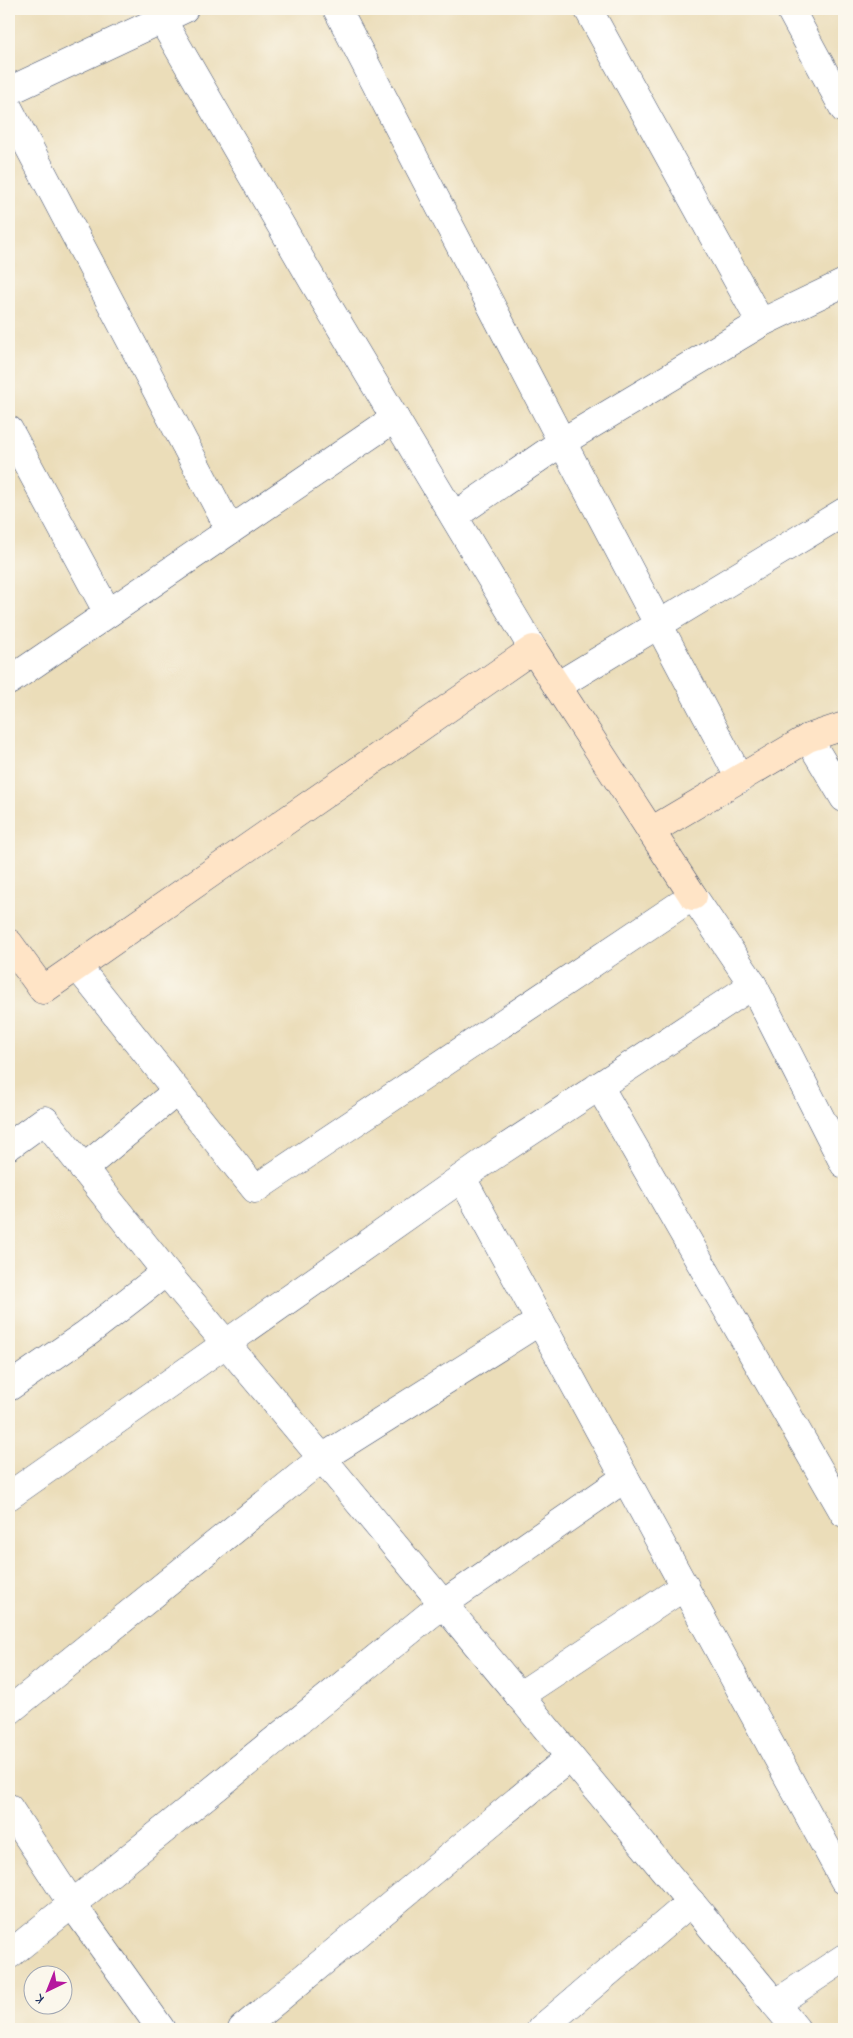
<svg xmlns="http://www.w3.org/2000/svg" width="853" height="2038" viewBox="0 0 853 2038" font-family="'Indie Flower',sans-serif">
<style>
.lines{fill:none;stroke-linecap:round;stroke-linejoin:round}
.street-casing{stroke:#3a496c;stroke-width:29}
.secondary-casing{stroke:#3a496c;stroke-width:29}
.street{stroke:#fff;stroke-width:28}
.secondary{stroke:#ffe4c6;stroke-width:28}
</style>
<rect width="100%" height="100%" fill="#fbf7ec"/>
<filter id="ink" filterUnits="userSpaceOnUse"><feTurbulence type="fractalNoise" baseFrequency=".02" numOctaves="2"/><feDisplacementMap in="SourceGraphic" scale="10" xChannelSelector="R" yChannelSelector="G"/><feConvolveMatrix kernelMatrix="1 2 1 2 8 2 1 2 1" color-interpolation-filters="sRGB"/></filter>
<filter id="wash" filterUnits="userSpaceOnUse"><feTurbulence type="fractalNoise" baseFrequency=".0096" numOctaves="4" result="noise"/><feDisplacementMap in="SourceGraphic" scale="20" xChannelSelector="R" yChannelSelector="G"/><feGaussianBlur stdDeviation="1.12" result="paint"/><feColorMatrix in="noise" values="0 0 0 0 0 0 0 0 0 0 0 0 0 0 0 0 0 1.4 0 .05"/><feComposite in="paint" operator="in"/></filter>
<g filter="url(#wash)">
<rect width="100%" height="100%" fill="#ebddb9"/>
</g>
<g filter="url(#ink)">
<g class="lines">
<g class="street-casing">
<g id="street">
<path d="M337,9L562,442L740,779"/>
<path d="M588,9L761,323"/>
<path d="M790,9L844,109"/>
<path d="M161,18L313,281L533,649"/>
<path d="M9,91L184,9"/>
<path d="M9,109L230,530"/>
<path d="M9,430L108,613"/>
<path d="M454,516L562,442L761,323L844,283"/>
<path d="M9,681L395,418"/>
<path d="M557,686L844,512"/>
<path d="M808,738L844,798"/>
<path d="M77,966L255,1189L693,896L753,985L844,1164"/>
<path d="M599,1086L844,1513"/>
<path d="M9,1146L45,1120L166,1272L322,1458L796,2029"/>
<path d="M83,1169L177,1091"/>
<path d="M462,1178L844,1880"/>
<path d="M9,1387L86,1334L166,1272"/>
<path d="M9,1496L484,1162L753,985"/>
<path d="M519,1696L685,1586"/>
<path d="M9,1711L322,1458L540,1321"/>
<path d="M9,1808L72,1904L161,2029"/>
<path d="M9,1955L443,1604L625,1478"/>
<path d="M775,2004L844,1958"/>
<path d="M242,2029L570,1757"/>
<path d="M541,2029L691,1902"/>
</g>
</g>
<g class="secondary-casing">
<g id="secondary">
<path d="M651,831L808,738L844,726"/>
<path d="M9,943L43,990L533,649L693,896"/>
</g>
</g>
<use href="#street" class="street"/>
<use href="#secondary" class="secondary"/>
</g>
</g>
<rect width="853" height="2038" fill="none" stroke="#fbf7ec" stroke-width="30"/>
<g transform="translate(48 1990) rotate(223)"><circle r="24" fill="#fbf7ec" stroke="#a1a7b3"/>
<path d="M0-4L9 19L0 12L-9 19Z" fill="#b5179e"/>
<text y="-8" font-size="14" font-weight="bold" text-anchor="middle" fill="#1b2f5e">K</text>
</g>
</svg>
